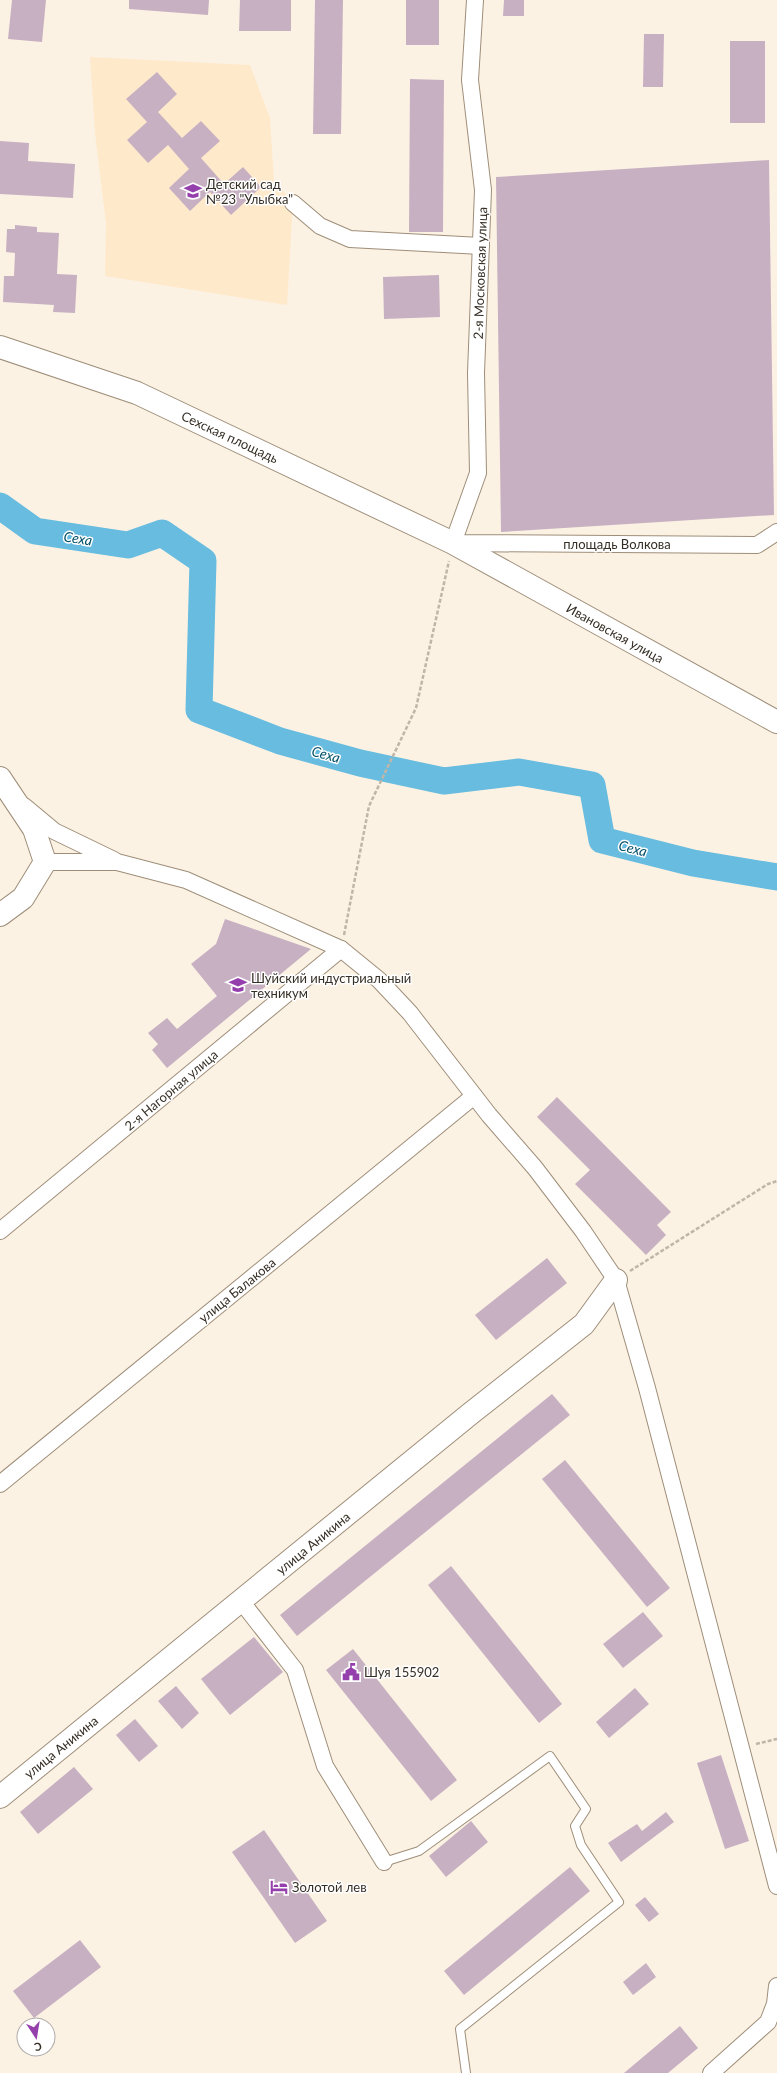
<svg xmlns="http://www.w3.org/2000/svg" width="777" height="2073" viewBox="0 0 777 2073" font-family="Lato,sans-serif">
<style>
.built{fill:#ffe9cb}
.lines{fill:none;stroke-linecap:round;stroke-linejoin:round}
.river{stroke:#67bcdf;stroke-width:27}
.building{fill:#c7b0c2}
.lane-casing{stroke:#9e8e79;stroke-width:10}
.street-casing{stroke:#9e8e79;stroke-width:18}
.secondary-casing{stroke:#9e8e79;stroke-width:24}
.path{stroke:#bfb6a9;stroke-width:2.5;stroke-dasharray:4 2;stroke-linecap:butt}
.lane{stroke:#fff;stroke-width:8}
.street{stroke:#fff;stroke-width:16}
.secondary{stroke:#fff;stroke-width:22}
.labels{text-anchor:middle;dominant-baseline:central;stroke-width:3;stroke-linejoin:round;paint-order:stroke}
.poi-label{font-size:13px;fill:#352e25;stroke:#fff;text-anchor:start}
.street-label{font-size:13px;fill:#352e25;stroke:#fff}
.water-label{font-size:14px;font-style:italic;fill:#035068;stroke:#fff}
</style>
<rect width="100%" height="100%" fill="#fcf2e4"/>
<path class="built" d="M90,57L250,65L270,118L274,180L293,203L287,305L105,276L106,224L95,133Z"/>
<g class="lines">
<path class="river" d="M0,506L35,531L128,545L162,533L203,561L199,710L280,741L360,763L444,781L519,772L592,785L602,840L693,863L777,877"/>
</g>
<g class="building">
<path d="M12,0H46L42,42L8,39Z"/>
<path d="M129,0H209L208,15L129,9Z"/>
<path d="M240,0H291V31H239Z"/>
<path d="M315,0H343L341,134H313Z"/>
<rect x="406" y="0" width="33" height="45"/>
<path d="M504,0H524V16H503Z"/>
<path d="M644,34H664L663,87H643Z"/>
<rect x="730" y="41" width="35" height="82"/>
<path d="M157,72L177,94L158,112L182,138L201,121L220,141L201,158L224,184L243,167L261,187L231,215L210,192L190,211L169,188L189,169L168,145L148,163L127,140L147,122L126,99Z"/>
<path d="M410,79L444,80L443,232H409Z"/>
<path d="M0,141L29,143L28,161L75,164L73,198L0,194Z"/>
<path d="M769,160L774,515L501,532L496,177Z"/>
<path d="M15,225L37,227V232L59,233L57,274L77,275L75,313L53,312L54,305L3,302L4,276H14L15,253L6,252L7,229H15Z"/>
<path d="M439,275L440,317L384,319L383,277Z"/>
<path d="M225,919L311,949L167,1068L152,1050L158,1044L148,1033L167,1018L177,1029L217,996L191,964L216,944Z"/>
<path d="M557,1097L671,1212L657,1225L666,1235L646,1255L575,1184L590,1170L537,1117Z"/>
<path d="M547,1258L567,1283L496,1340L475,1315Z"/>
<path d="M552,1394L570,1415L297,1636L280,1615Z"/>
<path d="M565,1460L670,1588L647,1607L542,1479Z"/>
<path d="M451,1566L562,1704L539,1723L428,1585Z"/>
<path d="M643,1612L663,1636L623,1668L603,1644Z"/>
<path d="M254,1637L283,1672L230,1715L201,1679Z"/>
<path d="M353,1649L457,1780L431,1801L326,1670Z"/>
<path d="M176,1686L199,1713L182,1729L158,1701Z"/>
<path d="M635,1688L649,1704L609,1738L596,1722Z"/>
<path d="M135,1719L158,1746L139,1762L116,1735Z"/>
<path d="M721,1755L749,1841L725,1849L697,1763Z"/>
<path d="M74,1767L93,1789L38,1834L20,1812Z"/>
<path d="M666,1812L674,1822L621,1862L608,1843L637,1824L642,1831Z"/>
<path d="M471,1821L488,1842L446,1877L429,1856Z"/>
<path d="M264,1830L327,1921L295,1943L232,1852Z"/>
<path d="M570,1867L590,1891L464,1995L444,1971Z"/>
<path d="M645,1897L659,1914L649,1922L635,1905Z"/>
<path d="M80,1940L101,1967L34,2018L13,1991Z"/>
<path d="M646,1963L656,1977L633,1995L623,1982Z"/>
<path d="M680,2026L698,2048L668,2073H624Z"/>
</g>
<g class="lines">
<g class="lane-casing">
<path id="lane" d="M384,1862L419,1851L550,1756L586,1809L575,1826L581,1845L619,1902L460,2029L466,2073"/>
</g>
<g class="street-casing">
<g id="street">
<path d="M475,0L470,80L483,190L476,373L478,473L453,543L757,545L777,532"/>
<path d="M293,203L320,226L350,239L481,246"/>
<path d="M24,806L54,831L114,860"/>
<path d="M45,862H117L186,880L341,949L379,980L410,1013L489,1115L535,1168L583,1231L616,1280L647,1388L777,1886"/>
<path d="M0,1231L341,949"/>
<path d="M0,1484L474,1096"/>
<path d="M241,1601L295,1670L325,1766L384,1862"/>
<path d="M711,2073L768,2022L775,2004L777,1986"/>
</g>
</g>
<g class="secondary-casing">
<g id="secondary">
<path d="M0,347L137,393L453,543L777,722"/>
<path d="M0,778L34,829L45,862L23,898L0,915"/>
<path d="M0,1797L470,1414L584,1324L616,1280"/>
</g>
</g>
<g class="path">
<path d="M344,935L369,806L416,708L449,561"/>
<path d="M630,1271L768,1184L777,1181"/>
<path d="M756,1744L777,1739"/>
</g>
<use href="#lane" class="lane"/>
<use href="#street" class="street"/>
<use href="#secondary" class="secondary"/>
</g>
<defs>
<g id="school-bare" transform="scale(1.38)"><path d="M0-5L7-2L0 1L-7-2ZM-4 1L0 2.5L4 1V4Q0 6-4 4Z" fill="#953fad" stroke="#fff" stroke-width="2.5" paint-order="stroke"/></g>
<g id="university-bare" transform="scale(1.38)"><path d="M0-5L7-2L0 1L-7-2ZM-4 1L0 2.5L4 1V4Q0 6-4 4Z" fill="#953fad" stroke="#fff" stroke-width="2.5" paint-order="stroke"/></g>
<g id="civic-bare" transform="scale(1.38)"><path d="M-.6-6.5H3V-4.5H.6V-3L4-1V1h2V6H-6V1h2V-1L-.6-3ZM-1.2 2.5V6h2.4V2.5Z" fill="#953fad" stroke="#fff" stroke-width="2.5" paint-order="stroke"/></g>
<g id="hotel-bare" transform="scale(1.38)"><path d="M-6-4.5h1.5V1H6V5H4.5V3h-9V5H-6ZM-4 0a1.8 1.8 0 1 1 3.6 0ZM.5 0V-2.5h3Q6-2.5 6 0Z" fill="#953fad" stroke="#fff" stroke-width="2.5" paint-order="stroke"/></g>
</defs>
<g fill-rule="evenodd">
<use href="#school-bare" x="193" y="191"/>
<use href="#university-bare" x="238" y="985"/>
<use href="#civic-bare" x="351" y="1672"/>
<use href="#hotel-bare" x="279" y="1887"/>
</g>
<g class="labels">
<g class="poi-label">
<text x="206" y="184">Детский сад<tspan x="206" dy="15">№23 "Улыбка"</tspan></text>
<text x="251" y="978">Шуйский индустриальный<tspan x="251" dy="15">техникум</tspan></text>
<text x="364" y="1672">Шуя 155902</text>
<text x="292" y="1887">Золотой лев</text>
</g>
<g class="street-label">
<text transform="translate(480 273) rotate(-88)">2-я Московская улица</text>
<text transform="translate(230 437) rotate(25)">Сехская площадь</text>
<text x="617" y="544">площадь Волкова</text>
<text transform="translate(615 633) rotate(29)">Ивановская улица</text>
<text transform="translate(171 1090) rotate(-40)">2-я Нагорная улица</text>
<text transform="translate(237 1290) rotate(-39)">улица Балакова</text>
<text transform="translate(313 1543) rotate(-39)">улица Аникина</text>
<text transform="translate(61 1747) rotate(-39)">улица Аникина</text>
</g>
<g class="water-label">
<text transform="translate(78 538) rotate(9)">Сеха</text>
<text transform="translate(326 754) rotate(15)">Сеха</text>
<text transform="translate(633 848) rotate(14)">Сеха</text>
</g>
</g>
<g transform="translate(36 2037) rotate(168)"><circle r="19" fill="#ffffff" stroke="#aeaba8"/>
<path d="M0-3L7 15L0 10L-7 15Z" fill="#953fad"/>
<text y="-6" font-size="11" font-weight="bold" text-anchor="middle" fill="#352e25">С</text>
</g>
</svg>
